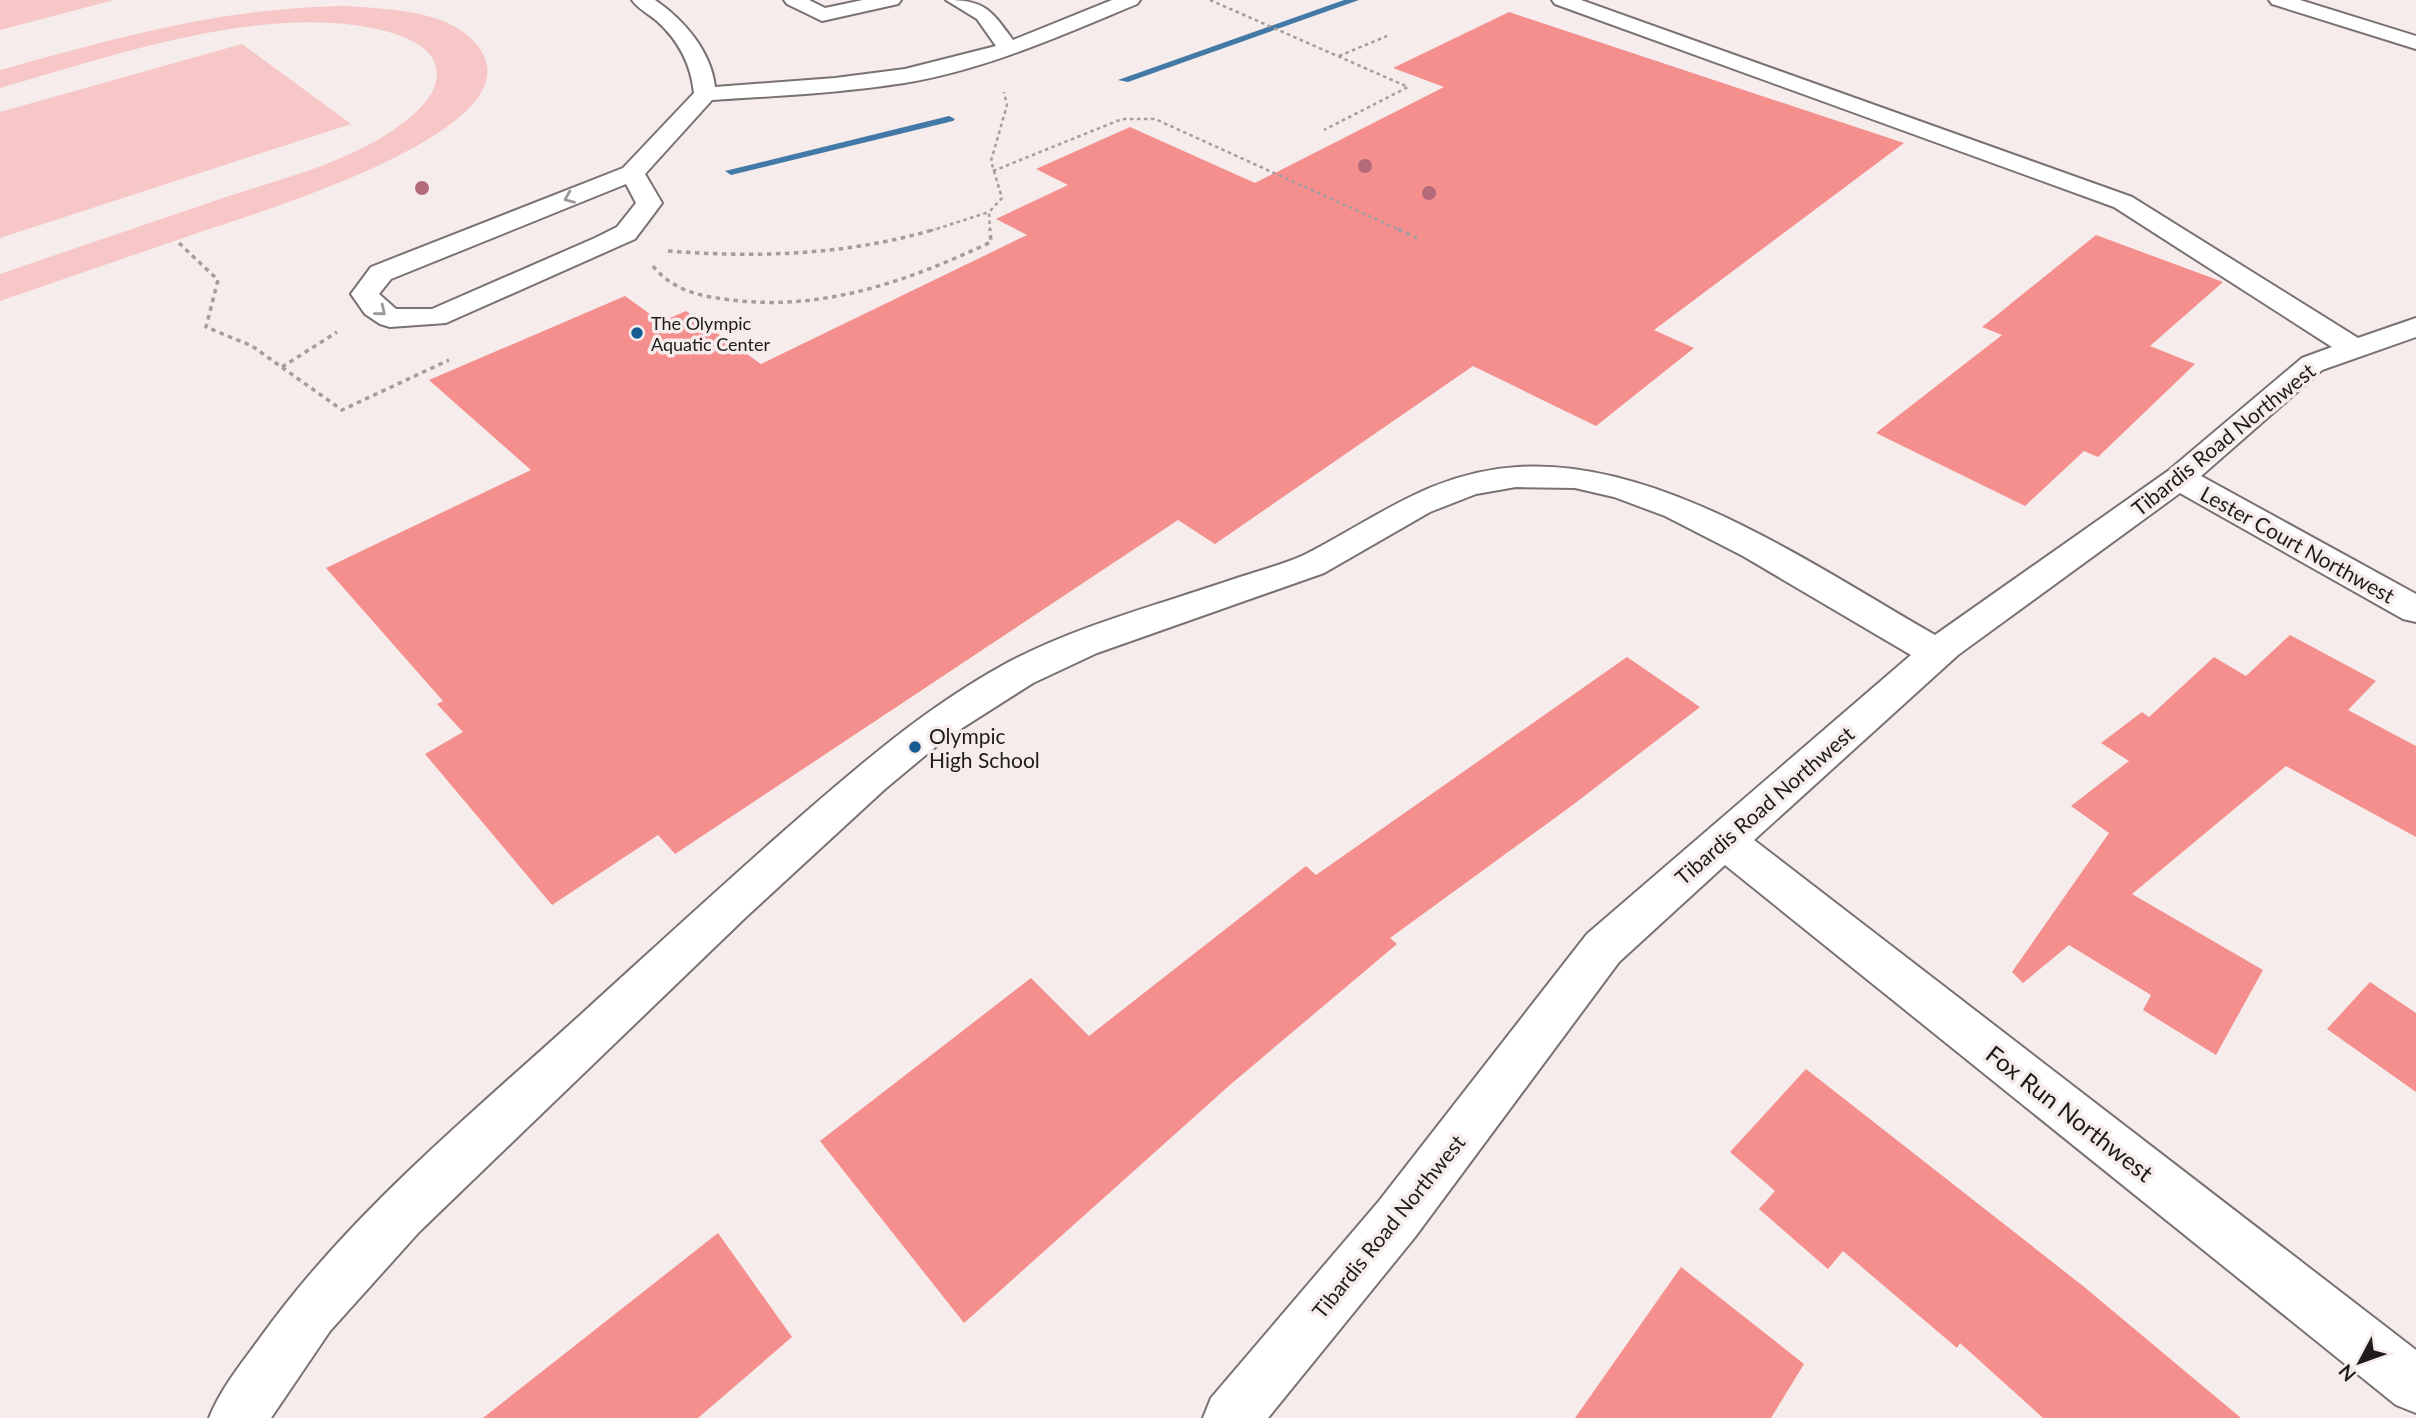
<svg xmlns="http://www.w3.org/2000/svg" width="2416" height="1418" viewBox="0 0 2416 1418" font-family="Lato,sans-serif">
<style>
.green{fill:#f6c7c6}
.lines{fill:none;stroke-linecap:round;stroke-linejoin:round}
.stream{fill:#4379a6;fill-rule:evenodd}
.building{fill:#f48f8e}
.minor-casing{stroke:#7a7272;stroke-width:4}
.path-far1{stroke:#a49d9d;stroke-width:2.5;stroke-dasharray:3.5 3.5;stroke-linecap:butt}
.path{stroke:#a49d9d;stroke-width:3.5;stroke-dasharray:4.5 4.5;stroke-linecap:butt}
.minor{fill:#fff;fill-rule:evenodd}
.tree{fill:#b46a78}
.oneway{stroke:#9a9898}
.poi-dot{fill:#155d91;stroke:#f5eceb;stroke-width:2.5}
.labels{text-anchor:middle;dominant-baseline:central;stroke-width:7;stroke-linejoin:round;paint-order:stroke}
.far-poi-label{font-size:18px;fill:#1e1b1b;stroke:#f5eceb;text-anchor:start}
.street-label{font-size:21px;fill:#1e1b1b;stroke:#f5eceb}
.poi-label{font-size:21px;fill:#1e1b1b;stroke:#f5eceb;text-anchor:start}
.near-street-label{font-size:24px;fill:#1e1b1b;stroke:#f5eceb}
</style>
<rect width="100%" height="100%" fill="#f5eceb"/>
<g class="green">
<path d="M0,0H114L0,30Z"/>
<path d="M343,6C387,9 459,9 483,54C527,136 235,219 186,237C124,258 62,280 0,301V274C75,248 151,223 226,197C290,176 368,158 418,110C432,97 443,78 433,59C424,44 405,37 389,32C270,0 116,55 0,88V70C117,38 220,8 343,6Z"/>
<path d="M242,44L351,124L0,238V112Z"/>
</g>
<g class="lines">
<g class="stream">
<path d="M1344,0H1359L1128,82L1118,80Z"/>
<path d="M949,116L955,119L953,121L731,175L725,171Z"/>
</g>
</g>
<g class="building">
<path d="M1509,12L1904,143L1654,330L1694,348L1596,426L1473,366L1215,544L1178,520L675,854L658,835L552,905L425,754L463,732L437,704L443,701L326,568L531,470L429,380L625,296L661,322L686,311L761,364L1027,235L996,219L1068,185L1036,169L1130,127L1255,183L1444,87L1393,68Z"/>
<path d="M2096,235L2223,282L2150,346L2195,364L2098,457L2084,451L2025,506L1876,433L2002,335L1982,327Z"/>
<path d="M2290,635L2376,681L2348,710L2416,746V837L2286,766L2132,894L2263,970L2216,1055L2143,1010L2151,995L2069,945L2023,983L2012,972L2109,833L2071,806L2129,761L2101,743L2142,712L2149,717L2214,657L2246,676Z"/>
<path d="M1627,657L1700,707L1574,804L1390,938L1397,944L1231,1084L964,1323L820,1141L1031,978L1089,1036L1306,866L1316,875Z"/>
<path d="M2370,982L2416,1013V1092L2327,1029Z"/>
<path d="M1806,1069L2083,1286L2241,1418H2043L1960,1343L1957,1348L1843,1251L1828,1269L1759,1209L1775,1191L1730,1152Z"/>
<path d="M718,1233L792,1337L698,1418H483Z"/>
<path d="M1681,1267L1804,1364L1771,1418H1575Z"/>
</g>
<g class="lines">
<g class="minor-casing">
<g id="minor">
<path d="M632,0H655C684,20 711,51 715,87L835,78L905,69L996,46L977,19L946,0C985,0 991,10 1013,40L1112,0H1140L1137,4C1062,35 985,70 904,83C840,93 776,96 712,100L645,174L662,203L635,239L446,323L390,327L380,324L365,314L351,294L371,267L623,168L694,93C691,64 679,41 657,21C649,14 638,9 632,0ZM626,184L636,203L617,227L595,238L432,309H396L379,294L391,279Z"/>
<path d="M784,0H809L825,8L863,0H901L898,4L822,21L787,4Z"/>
<path d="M1552,0H1581L2132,197L2358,338L2416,318V337L2322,370L2201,476L2416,594V622L2403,619L2180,493L1958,655L1754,840L2416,1350V1413L2396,1405L1725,865L1619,962L1415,1237L1268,1418H1203L1211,1398L1379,1201L1587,934L1911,655L1743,556L1665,516L1614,497L1575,488L1516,487L1476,494L1430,512L1324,573L1097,653L1033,683L945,739L885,789L746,917L419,1232L330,1331L271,1418H209C221,1388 241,1364 260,1338C350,1212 474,1112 588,1008C654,948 719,888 785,830C855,769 923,709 1005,664C1076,626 1158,605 1234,579C1257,571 1282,565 1304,555C1377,518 1431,472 1518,467C1661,458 1814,566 1935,635L2168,471L2302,358L2332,347L2114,207L1555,4Z"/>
<path d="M2269,0H2300L2416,36V49L2272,4Z"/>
</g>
</g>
<g class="path-far1">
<path d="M1210,0L1408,87L1324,130"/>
<path d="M1339,56L1387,36"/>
<path d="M993,171L1122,119H1155L1402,231"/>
<path d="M930,231L989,212"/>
<path d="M990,231L989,212L1002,198L991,161L1007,105L1004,92"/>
</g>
<g class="path">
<path d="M1398,229L1417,238"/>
<path d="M179,243L218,280L206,327L252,346L342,410L449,360"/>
<path d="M668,251C759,258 848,255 936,229"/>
<path d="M653,266C670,288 697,296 724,299C819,313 906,282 991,242L990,229"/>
<path d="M282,367L337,332"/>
</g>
<use href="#minor" class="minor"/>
</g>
<g class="tree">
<circle cx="1365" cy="166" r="7"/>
<circle cx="422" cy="188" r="7"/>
<circle cx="1429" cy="193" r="7"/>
</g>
<defs><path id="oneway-chevron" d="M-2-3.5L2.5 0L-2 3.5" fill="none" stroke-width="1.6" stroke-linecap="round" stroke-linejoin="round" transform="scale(1.75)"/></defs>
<g class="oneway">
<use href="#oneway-chevron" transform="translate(569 198) rotate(158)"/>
<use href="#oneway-chevron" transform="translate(381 311) rotate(39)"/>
</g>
<g class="poi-dot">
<circle cx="637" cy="333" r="7"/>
<circle cx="915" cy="747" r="7"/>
</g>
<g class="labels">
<g class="far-poi-label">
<text x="651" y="323">The Olympic<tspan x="651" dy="21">Aquatic Center</tspan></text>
</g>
<g class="street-label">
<text transform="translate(2223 439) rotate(-39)">Tibardis Road Northwest</text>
<text transform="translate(2298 544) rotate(29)">Lester Court Northwest</text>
<text transform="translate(1764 805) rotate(-41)">Tibardis Road Northwest</text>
<text transform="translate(1388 1226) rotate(-51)">Tibardis Road Northwest</text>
</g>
<g class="poi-label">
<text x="929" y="735">Olympic<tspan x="929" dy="24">High School</tspan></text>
</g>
<g class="near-street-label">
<text transform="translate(2070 1113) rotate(38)">Fox Run Northwest</text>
</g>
</g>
<g transform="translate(2360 1362) rotate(229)" stroke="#f5eceb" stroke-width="5" paint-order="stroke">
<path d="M0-5L12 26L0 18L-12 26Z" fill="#1e1b1b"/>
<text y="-10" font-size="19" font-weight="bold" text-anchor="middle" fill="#1e1b1b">N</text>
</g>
</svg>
